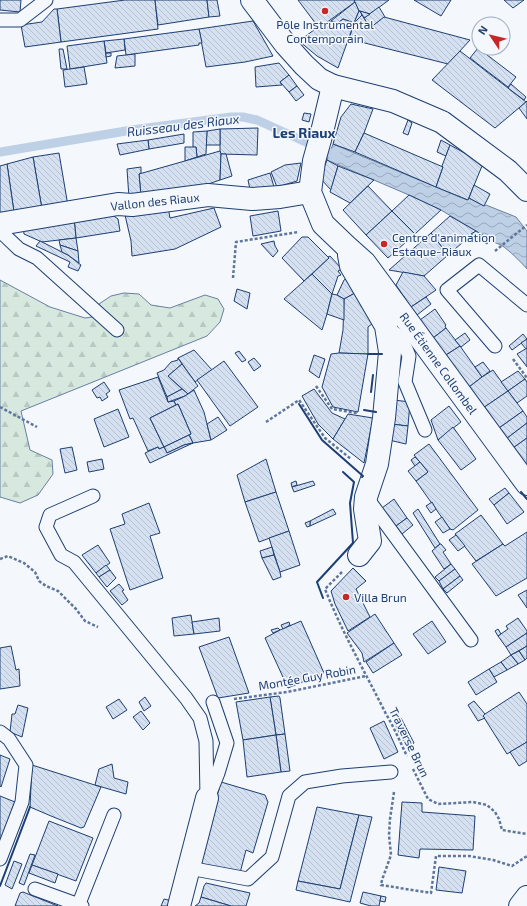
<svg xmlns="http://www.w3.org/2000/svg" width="527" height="906" viewBox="0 0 527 906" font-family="'Exo 2',sans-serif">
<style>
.forest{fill:url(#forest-firs);stroke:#687fa3}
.water{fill:url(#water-waves);stroke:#687fa3}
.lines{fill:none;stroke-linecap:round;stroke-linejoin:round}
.stream{stroke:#bed0e5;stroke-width:9}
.building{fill:url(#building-back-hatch);stroke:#1d3f73}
.lane-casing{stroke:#1d3f73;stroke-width:15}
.street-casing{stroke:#1d3f73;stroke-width:24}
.path{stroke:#5e769c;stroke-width:2.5;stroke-dasharray:3 2;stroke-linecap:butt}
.lane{stroke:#f4f7fb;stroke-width:13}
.street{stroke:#f4f7fb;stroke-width:22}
.wall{stroke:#1d3f73;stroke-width:2}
.poi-dot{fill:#c62828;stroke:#f4f7fb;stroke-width:1.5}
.labels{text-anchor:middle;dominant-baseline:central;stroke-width:3;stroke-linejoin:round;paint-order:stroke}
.poi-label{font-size:12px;fill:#1d3f73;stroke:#f4f7fb;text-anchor:start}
.street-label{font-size:12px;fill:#1d3f73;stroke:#f4f7fb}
.water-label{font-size:13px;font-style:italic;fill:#1d3f73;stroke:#f4f7fb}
.quarter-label{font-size:14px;font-weight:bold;fill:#1d3f73;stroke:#f4f7fb}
</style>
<defs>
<pattern id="forest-firs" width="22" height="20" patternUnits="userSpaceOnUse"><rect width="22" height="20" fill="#d7e8df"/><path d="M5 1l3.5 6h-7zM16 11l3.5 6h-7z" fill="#b8c8c3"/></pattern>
<pattern id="water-waves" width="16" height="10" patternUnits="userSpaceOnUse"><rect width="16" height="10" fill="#bed0e5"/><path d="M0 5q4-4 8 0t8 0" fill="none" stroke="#9aaabe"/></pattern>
<pattern id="building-back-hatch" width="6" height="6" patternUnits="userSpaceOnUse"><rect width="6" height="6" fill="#d5e0f0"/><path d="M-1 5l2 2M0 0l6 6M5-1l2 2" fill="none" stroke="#b6c1d1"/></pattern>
</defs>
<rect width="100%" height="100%" fill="#f4f7fb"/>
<path class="forest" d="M0,280L50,307L85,318L99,316V304L111,296L124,293L139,294L151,305L170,308L205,295L218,299L224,309L220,322L207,336L21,411L30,450L52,460L53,474L38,495L20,503L0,497Z"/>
<path class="water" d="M333,144L467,200L469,198L484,206L486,205L516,217L527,231V269C521,262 509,250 501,245C496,243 493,242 489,239L441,210L409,195L327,160Z"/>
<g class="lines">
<path class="stream" d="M0,152L132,130L231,117H243L257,120L341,158"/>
</g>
<g class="building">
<path d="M0,0H21L20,12L0,10Z"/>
<path d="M125,0H155L158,29L61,42L57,9Z"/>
<path d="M155,0H207L209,17L158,25Z"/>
<path d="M207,0H217L220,16L209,17Z"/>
<path d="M298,0H355L354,1L355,2L319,28Z"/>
<path d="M355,0H389L370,14L359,11L354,1Z"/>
<path d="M414,0H451L441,16Z"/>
<path d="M504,0H524L513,8Z"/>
<path d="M355,2L359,11L354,23L343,19L338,23L331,21Z"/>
<path d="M379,7L385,17L370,28L364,18Z"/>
<path d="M54,9H57L61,42L25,47L21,25L42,22Z"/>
<path d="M359,11H360L362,15L354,23Z"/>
<path d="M360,11L370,14L364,18Z"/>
<path d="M362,15L370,28L384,17L470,40L448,64L349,39L354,23Z"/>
<path d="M343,19L354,23L352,29L338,23Z"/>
<path d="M253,21L273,56L245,62L206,67L199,29Z"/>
<path d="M331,21L352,29L338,68L317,56L299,41L318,27L319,28Z"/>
<path d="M199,29L202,43H199V45L126,55L124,39Z"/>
<path d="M124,39L125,50L106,53L104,41Z"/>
<path d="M104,41L107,63L70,69L67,46Z"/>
<path d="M478,48L516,77L508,87L470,58Z"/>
<path d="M59,49H63L67,69H61Z"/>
<path d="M460,51L526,102L495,128L432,80Z"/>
<path d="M106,53H111V56L106,57Z"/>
<path d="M135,54V66L115,68L117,56Z"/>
<path d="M279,63L289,75L280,82L282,85L256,87L255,67Z"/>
<path d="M84,67L87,84L65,87L63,70Z"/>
<path d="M289,75L297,86L289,92L280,82Z"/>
<path d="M511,84L526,97L524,100L508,88Z"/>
<path d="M297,86L304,95L296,101L289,92Z"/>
<path d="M527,101V119L519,108Z"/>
<path d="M351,104L373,109L364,133L355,152L333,144L341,117Z"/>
<path d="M304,113L311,114L309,122L302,120Z"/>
<path d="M408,120L412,123L408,135L403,133Z"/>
<path d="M258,128L257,155L221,154L220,151V129Z"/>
<path d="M220,129V145H206L207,131Z"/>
<path d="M207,131L206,154L197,157L196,147L193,148V132Z"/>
<path d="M364,133L443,167L436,187L355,152Z"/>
<path d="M184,134V143L149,149L148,140Z"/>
<path d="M148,140L149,149L120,155L117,144Z"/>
<path d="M441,140L450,145L446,156L437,152Z"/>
<path d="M450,145L470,156L482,166L468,200L436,187L443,167L442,166Z"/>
<path d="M185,147H196L197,157L185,161Z"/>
<path d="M220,151L221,154L220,180L188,191L141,196L139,174Z"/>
<path d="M59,153L68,206L42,209L33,157Z"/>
<path d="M221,154H226L232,176L220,180Z"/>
<path d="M33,157L42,209L14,212L7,164Z"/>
<path d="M327,160L338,166L331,190L320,178Z"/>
<path d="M301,163L297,181L277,187L271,172L285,165Z"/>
<path d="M7,164L14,212L0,214V166Z"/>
<path d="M338,166L374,180L350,203L330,192Z"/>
<path d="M141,167V173L139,174L141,196L129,198L127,169Z"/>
<path d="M270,173L274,187L251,194L248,180Z"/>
<path d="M474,185L490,194L484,206L469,198Z"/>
<path d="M368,186L392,211L366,235L343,210Z"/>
<path d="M409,195L441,210L415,234L392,211Z"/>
<path d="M168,207L170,218L214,208L221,227L175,249L132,256L131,241L125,215Z"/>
<path d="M278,211L281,231L253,236L250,216Z"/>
<path d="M392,211L415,234L388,258L366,235Z"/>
<path d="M108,212L118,219L120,231L76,238L74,218Z"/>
<path d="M450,216L476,231L448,255L431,233Z"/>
<path d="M74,218L76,238L42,242L24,234L23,225Z"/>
<path d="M476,231L482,235L479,239L471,234Z"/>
<path d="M431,233L448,255L424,276L389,270Z"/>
<path d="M482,235L489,239L487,244L479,239Z"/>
<path d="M302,237H308L329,258L304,281L282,258Z"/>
<path d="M76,238L78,251L60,245L59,240Z"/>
<path d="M40,241L68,255L81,265L78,271L68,267L70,262L36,246Z"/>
<path d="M274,241L275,246L278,251L273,257L261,244Z"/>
<path d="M60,245L78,251L79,263L68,255L62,252Z"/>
<path d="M330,256L342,269L338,271L341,275L338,276L332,294L312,274L329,258L328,257Z"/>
<path d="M403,272L424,276L436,290L411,307L396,285Z"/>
<path d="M312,274L332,294L327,314L322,330L284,299Z"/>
<path d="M347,278L355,293L344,299L337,295L344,280Z"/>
<path d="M237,289L250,293L247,309L234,301Z"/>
<path d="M355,293L373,323L368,327V354L339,353L343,330L344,299Z"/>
<path d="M332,294L337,295L344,299V320L327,314Z"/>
<path d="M426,297L431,304L417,315L411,307Z"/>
<path d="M435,309L446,325L445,326L446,328L433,338L420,320Z"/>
<path d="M446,328L460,346L446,355L433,338Z"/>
<path d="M465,333L470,340L461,347L455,340Z"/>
<path d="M523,334L527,339L512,350L509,346Z"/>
<path d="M527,339V348L526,349L521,343Z"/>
<path d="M460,346L482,377L469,387L446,355Z"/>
<path d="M527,348V367L517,354Z"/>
<path d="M194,350L212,370L195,382L178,358Z"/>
<path d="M239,351L246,360L242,362L235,353Z"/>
<path d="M339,353L368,354L358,412L333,407L322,387L331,354Z"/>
<path d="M314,355L325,359L319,378L309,371Z"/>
<path d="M178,358L182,364L168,376L182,389L167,397L157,373L164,370L171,362L178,360Z"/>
<path d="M254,358L261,366L254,371L248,362Z"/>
<path d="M224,361L258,407L230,426L197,380Z"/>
<path d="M483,362L490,371L482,377L475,367Z"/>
<path d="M182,364L198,386L188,394L168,376Z"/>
<path d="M493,370L508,391L483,408L469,387L482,377Z"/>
<path d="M518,371L525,379L508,391L501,382Z"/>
<path d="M158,377L168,402L174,401L176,405L150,418L164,447L159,449L158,447L148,451L133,418L130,419L119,390Z"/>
<path d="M525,379L527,382V396L517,403L508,391Z"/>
<path d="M104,382L110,391L106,394L108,397L102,401L100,397L97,398L92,390Z"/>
<path d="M182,389L188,394L185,396L168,402L167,397Z"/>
<path d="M314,389L332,413L345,419L333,439L318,424L302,396Z"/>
<path d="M194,390L204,412L211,440L193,443L189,435L191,434L178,404L176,405L174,401L185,396Z"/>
<path d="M508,391L523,411L499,428L483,408Z"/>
<path d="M394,400L410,402L408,426L391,424Z"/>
<path d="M178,404L191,434L164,447L150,418Z"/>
<path d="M449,406L461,422L438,440L431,420Z"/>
<path d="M118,409L129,437L104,447L94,419Z"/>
<path d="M523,411L527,417V423L506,439L499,428Z"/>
<path d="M348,414L373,418L364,463L333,439Z"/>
<path d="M218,417L227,430L211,440L207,424Z"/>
<path d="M527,423V438L513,448L506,439Z"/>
<path d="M391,424L408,426L406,444L389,440Z"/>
<path d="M453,427L476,459L461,470L438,440Z"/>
<path d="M189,435L193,443L184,445L167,453L164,447Z"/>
<path d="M527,438V468L513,448Z"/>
<path d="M193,443L150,463L145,453L158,447L159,449L164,447L167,453L184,445Z"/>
<path d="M429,444L478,510L453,530L450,529L416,481L428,472L414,455Z"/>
<path d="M72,447L77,470L65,473L60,449Z"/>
<path d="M415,457L420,462L415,466L411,460Z"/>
<path d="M102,459L104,469L89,472L87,462Z"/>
<path d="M266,459L276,492L245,502L237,475Z"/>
<path d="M420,462L428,472L416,481L408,471Z"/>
<path d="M296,481L297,485L292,487L291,483Z"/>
<path d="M313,481L315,485L294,492L292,487Z"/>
<path d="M505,488L509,493L494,505L489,499Z"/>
<path d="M276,492L289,531L259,542L245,502Z"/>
<path d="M509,493L524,512L507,524L494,505Z"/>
<path d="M394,499L407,518L396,526L382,508Z"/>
<path d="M432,502L436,509L431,513L426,506Z"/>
<path d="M149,503L160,533L150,536L163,578L130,590L110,529L125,524L122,514Z"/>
<path d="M333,509L336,514L310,526V521Z"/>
<path d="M418,509L440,544L435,548L413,513Z"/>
<path d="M481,515L503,544L476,561L455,534Z"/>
<path d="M442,517L450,529L443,533L435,522Z"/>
<path d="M407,518L413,525L402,534L396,526Z"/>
<path d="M310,521V526L307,527L305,523Z"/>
<path d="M289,531L300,565L280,572L269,538Z"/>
<path d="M527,532V578L496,596L472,564L503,544L505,546Z"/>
<path d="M456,535L465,546L458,551L449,540Z"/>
<path d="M440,544H441L446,550L443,552L451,564L444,569L432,551Z"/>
<path d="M98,545L110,563L96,573L82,555Z"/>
<path d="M272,547L274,555L262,558L260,551Z"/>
<path d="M274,555L280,572L281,577L273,580L262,558Z"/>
<path d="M451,564L455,569L439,581L435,577Z"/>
<path d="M106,565L110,570L99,577L96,573Z"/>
<path d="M353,568L366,581L356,589L370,617L348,631L335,604L331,591Z"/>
<path d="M455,569L460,576L443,589L439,581Z"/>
<path d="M110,570L116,578L107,587L99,577Z"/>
<path d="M460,576L463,580L447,593L443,589Z"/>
<path d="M119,584L124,590L122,591L128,600L122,605L110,591Z"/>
<path d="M527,590V608L518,595Z"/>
<path d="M375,614L394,643L364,662L362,653L347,633Z"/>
<path d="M191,615L194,634L174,636L172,618Z"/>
<path d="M219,618L220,631L194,634L192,622Z"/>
<path d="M518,618L527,631V633L506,647L498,636L508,629L506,626Z"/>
<path d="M301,621L324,673L288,688L265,638L280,630Z"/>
<path d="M432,621L446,642L428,654L413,634Z"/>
<path d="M289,622L290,625L283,629L281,625Z"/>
<path d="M278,628L280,630L273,633L271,630Z"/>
<path d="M498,629L501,634L498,636L495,631Z"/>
<path d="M527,633V646L511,655L506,647Z"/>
<path d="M229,637L249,693L218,698L199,647Z"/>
<path d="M394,643L402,655L373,673L366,662Z"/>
<path d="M11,646L16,670L19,669L20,686L0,689V648Z"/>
<path d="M527,646V658L525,660L519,651Z"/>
<path d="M519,651L525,660L518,664L511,655Z"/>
<path d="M511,655L518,664L507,670L501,662Z"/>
<path d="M501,662L507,670L494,677L489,669Z"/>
<path d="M489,669L497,682L476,695L468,682Z"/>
<path d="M519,692L527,704V742L507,754L483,716L485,714Z"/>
<path d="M279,696L280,698L285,734L276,735L270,697Z"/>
<path d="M145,697L151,706L144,711L139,702Z"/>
<path d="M270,697L276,735L243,740L236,702Z"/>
<path d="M119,699L127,710L113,719L106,707Z"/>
<path d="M474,701L485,714L483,716L485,718L478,721L468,705Z"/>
<path d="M18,705L28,708L22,737L10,732L12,714H15Z"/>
<path d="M141,711L150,723L143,730L133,717Z"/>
<path d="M401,718L414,743L406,746L394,722Z"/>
<path d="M384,721L398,752L384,759L370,728Z"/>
<path d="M285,734L290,771L281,772L276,735Z"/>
<path d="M276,735L281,772L247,777L243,740Z"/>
<path d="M527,742V761L519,766L510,752Z"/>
<path d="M0,755L10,759L1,787L0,786Z"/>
<path d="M112,764L114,778L128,782L126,794L95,785L99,769Z"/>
<path d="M32,765L101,787L84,827L81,828L51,816L30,807Z"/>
<path d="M221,782L265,795L268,802L253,853L246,850L240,873L198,863Z"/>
<path d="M0,796L15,802L0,844Z"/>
<path d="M402,802L422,803V812L475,816L473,850L420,849L419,858L398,855Z"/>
<path d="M317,807L359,815L340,889L298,881Z"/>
<path d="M359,815L372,817L350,902L296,890L298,881L340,889Z"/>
<path d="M49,821L93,838L76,881L32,865Z"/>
<path d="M30,854L35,855L24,885L19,883Z"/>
<path d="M14,861L22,864L12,889L5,885Z"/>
<path d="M32,865L58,874L55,883L29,873Z"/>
<path d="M439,867L466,871L462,893L436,890Z"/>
<path d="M206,883L250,893L246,906H231L201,897L204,886Z"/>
<path d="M23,892L58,906H15L20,893Z"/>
<path d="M363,892L381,896L379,906H371L360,903Z"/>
<path d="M381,896L386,897L385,902L380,901Z"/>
<path d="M201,897L231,906H195L199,903Z"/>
<path d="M164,899L172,901L170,906H161Z"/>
</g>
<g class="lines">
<g class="lane-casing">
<g id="lane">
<path d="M0,20H20L46,0"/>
<path d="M0,231L19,249L37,258L117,330"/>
<path d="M386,326L402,339L409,356L405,382L425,430"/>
<path d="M495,346L447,290L479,265L527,305"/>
<path d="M93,496L50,515L46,527L61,555L74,562L186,698L200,718L206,741L207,798"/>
<path d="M367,498L471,640"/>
<path d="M0,732L9,739L26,765L22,802L0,859"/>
<path d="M210,793L218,773L227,743L213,702"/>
<path d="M189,868L248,879L272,857L289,796L305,782L342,776L391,772"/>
<path d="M35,889L82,906"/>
<path d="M78,906L114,815"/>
</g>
</g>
<g class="street-casing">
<g id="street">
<path d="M252,0L286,45L304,65L319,79L333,86L393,101L442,122L508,171L527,190"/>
<path d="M333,86L321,136L314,161L310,192L323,224L346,246L365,263L527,484"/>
<path d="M0,224L118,204L132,205L208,195L252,199L280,197L310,192"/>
<path d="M349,255L351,266L386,326L390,352L384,418L377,464L366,497L365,509L370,541L359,555"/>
<path d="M179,906L207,798"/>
<path d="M520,906L527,897"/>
</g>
</g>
<g class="path">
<path d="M495,251L527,225"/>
<path d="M233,278L236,242L298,232"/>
<path d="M513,359L527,378"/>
<path d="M316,386L332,409L357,413"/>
<path d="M0,407L37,427"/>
<path d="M266,422L299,400L325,438L351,459"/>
<path d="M0,559L8,556L24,563L35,572L39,581L46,586L58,591L76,609L85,621L98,627"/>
<path d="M342,572L325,589C342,632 365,672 386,714C394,727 400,742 407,756"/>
<path d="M234,699L287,692L366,676"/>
<path d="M413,769L428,799L438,804L473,802L487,805L495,812L499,819L502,830L527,834"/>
<path d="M394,792L390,819L389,835L391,855L382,880L381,885L431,893L436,856H469L493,860L512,866L527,856"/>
</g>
<use href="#lane" class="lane"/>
<use href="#street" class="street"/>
<g class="wall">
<path d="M368,354H382"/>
<path d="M371,392L373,375"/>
<path d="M299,404L322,440L363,476L362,477"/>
<path d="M364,410L376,412"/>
<path d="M521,492L527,499"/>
<path d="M323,598L317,582L353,543L350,503L354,482L343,472"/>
<path d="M0,886L30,807"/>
</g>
</g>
<g class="poi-dot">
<circle cx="325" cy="11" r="4"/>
<circle cx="384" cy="244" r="4"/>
<circle cx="346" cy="597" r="4"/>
</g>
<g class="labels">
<g class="poi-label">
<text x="325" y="24" text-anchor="middle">Pôle Instrumental<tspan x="325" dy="14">Contemporain</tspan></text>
<text x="392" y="237">Centre d'animation<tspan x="392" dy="14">Estaque-Riaux</tspan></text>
<text x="354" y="597">Villa Brun</text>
</g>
<g class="street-label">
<text transform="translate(155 201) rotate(-6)">Vallon des Riaux</text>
<text transform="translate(439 363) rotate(54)">Rue Étienne Collombel</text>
<text transform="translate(307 677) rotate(-10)">Montée Guy Robin</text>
<text transform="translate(410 742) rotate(64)">Traverse Brun</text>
</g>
<g class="water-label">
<text transform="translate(183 125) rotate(-7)">Ruisseau des Riaux</text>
</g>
<g class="quarter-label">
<text x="304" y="132">Les Riaux</text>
</g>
</g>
<g transform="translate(491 36) rotate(305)"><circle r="19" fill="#f4f7fb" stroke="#9eadc5"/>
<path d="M0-3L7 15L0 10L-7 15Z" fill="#c62828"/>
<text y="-6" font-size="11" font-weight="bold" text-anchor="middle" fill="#1d3f73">N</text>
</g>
</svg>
